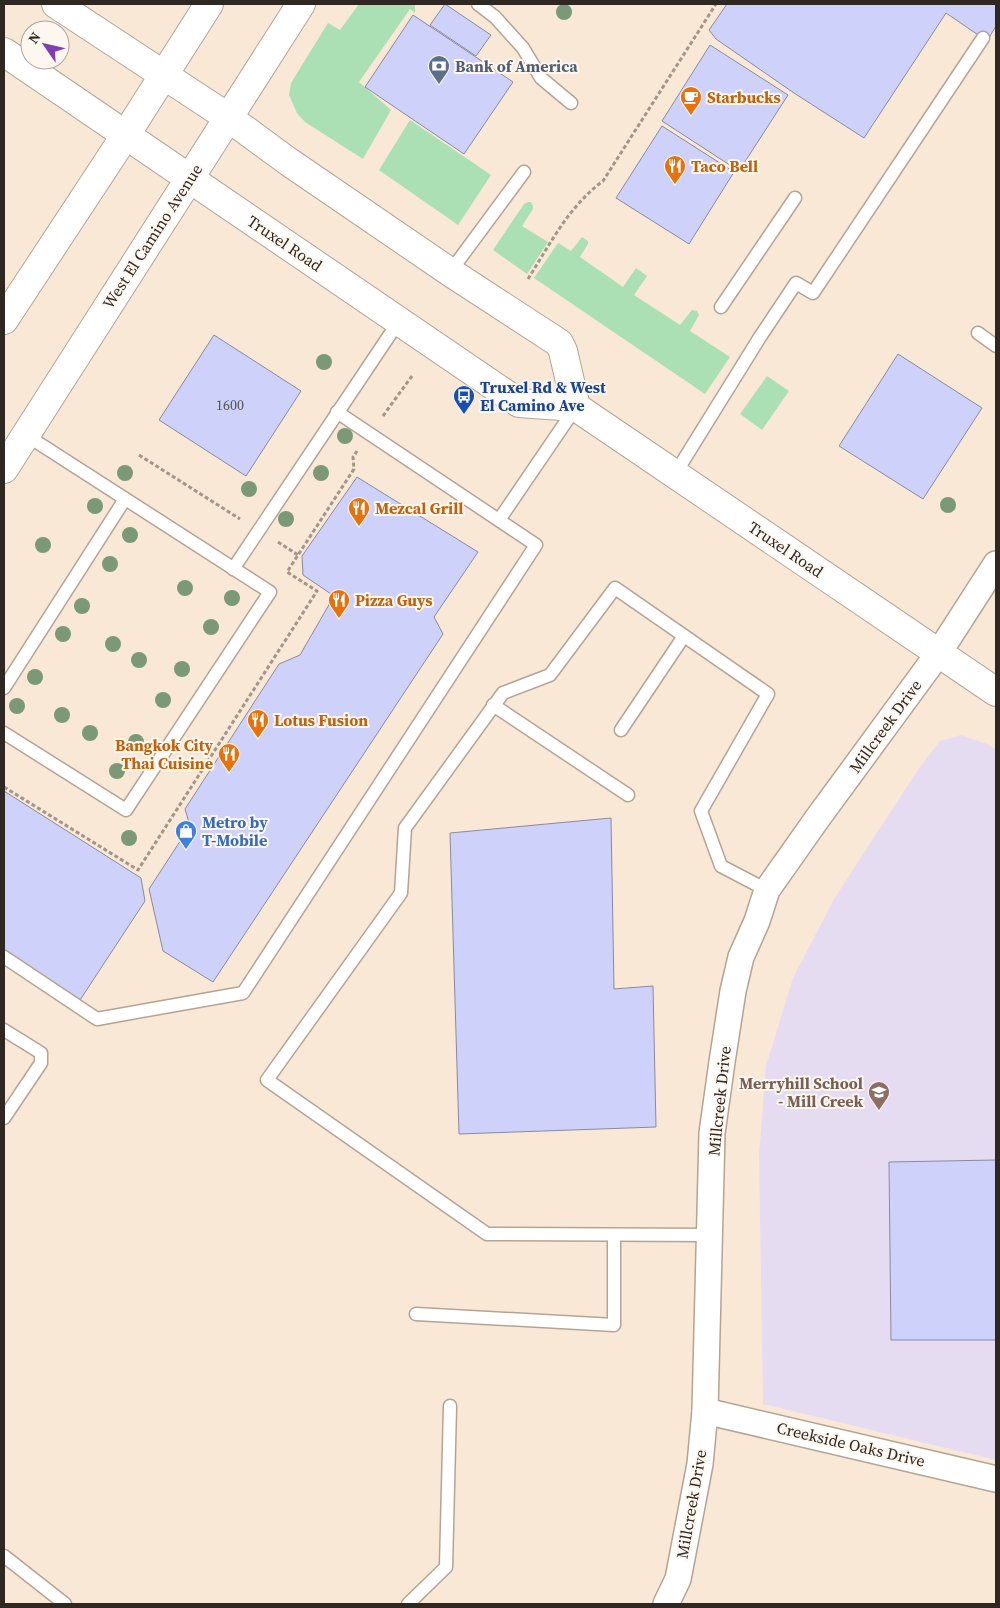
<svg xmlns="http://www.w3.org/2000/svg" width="1000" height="1608" viewBox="0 0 1000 1608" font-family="'Source Serif 4',serif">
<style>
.education{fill:#e6dcf2}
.green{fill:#aae0b3}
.building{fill:#ced2fb;stroke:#898a9e}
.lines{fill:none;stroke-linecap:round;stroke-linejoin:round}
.lane-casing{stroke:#b4a493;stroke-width:15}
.street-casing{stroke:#b4a493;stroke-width:28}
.secondary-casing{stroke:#b4a493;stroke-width:30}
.path{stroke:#a29589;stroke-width:3;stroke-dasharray:4 2.5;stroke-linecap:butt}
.lane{stroke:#fff;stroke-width:12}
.street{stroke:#fff;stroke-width:25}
.secondary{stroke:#fff;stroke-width:28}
.tree{fill:#7b9877}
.labels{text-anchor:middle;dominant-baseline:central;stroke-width:4;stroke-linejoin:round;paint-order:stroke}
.number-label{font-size:14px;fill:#575258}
.service-label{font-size:16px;font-weight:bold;fill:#4e5e75;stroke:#fef7f0;text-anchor:start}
.food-label{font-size:16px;font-weight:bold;fill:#c56008;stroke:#fef7f0;text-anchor:start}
.street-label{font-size:16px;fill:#2f2822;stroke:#fef7f0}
.transit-label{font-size:16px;font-weight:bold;fill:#164399;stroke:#fef7f0;text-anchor:start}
.shop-label{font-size:16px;font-weight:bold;fill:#366cbe;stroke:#fef7f0;text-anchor:start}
.education-label{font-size:16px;font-weight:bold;fill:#785e54;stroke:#fef7f0;text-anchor:end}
</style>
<rect width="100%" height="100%" fill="#f9e8d6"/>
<path class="education" d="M961,735L987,744L996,750V1460L763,1404L759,1156L766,1066L793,978L834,899L919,768L940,741Z"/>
<g class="green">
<path d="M359,4H415V13L410,9L359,82L391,110L363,159L305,122L297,113L289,95L291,83L328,23L340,30Z"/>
<path d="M410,120L491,175L458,225L379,170Z"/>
<path d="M528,202H531L533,206V209L522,226L548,242L527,274L493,250L524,204Z"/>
<path d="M582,237L588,241V244L580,257L623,287L636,268L647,276L634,295L680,325L692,310L697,311L699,315L690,331L730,357L705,394L534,278L558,243L571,251Z"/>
<path d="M767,376L789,391L762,430L740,414Z"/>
</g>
<g class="building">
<path d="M445,4L491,35L476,56L430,25Z"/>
<path d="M727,4H996V26L987,41L946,13L864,138L794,93L716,39L709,30Z"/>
<path d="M413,15L513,82L464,154L365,87Z"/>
<path d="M710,45L788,95L739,171L662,121Z"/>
<path d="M662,126L734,172L689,244L616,198Z"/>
<path d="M214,335L301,391L246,476L159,420Z"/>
<path d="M898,354L982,408L923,499L839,446Z"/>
<path d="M357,477L478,552L434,617L443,634L213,982L163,951L149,889L190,826L185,809L279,664L300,655L334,596L303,575L302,556Z"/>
<path d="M4,791L141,878L145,901L80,1000L4,951Z"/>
<path d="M611,818L614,989L653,986L656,1127L459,1134L450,833Z"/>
<path d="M996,1160V1340H891L889,1162Z"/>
</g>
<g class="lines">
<g class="lane-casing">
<g id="lane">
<path d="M478,4L495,17L523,48L541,78L571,103"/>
<path d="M450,272L524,172"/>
<path d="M721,307L795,198"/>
<path d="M978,333L996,346"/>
<path d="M675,474L760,337L796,283L813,293L983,38"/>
<path d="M499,520L576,407"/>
<path d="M233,569L399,321"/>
<path d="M4,688L125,499"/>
<path d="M493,705L628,795"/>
<path d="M621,730L684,636"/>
<path d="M4,733L126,810L270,592L26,435"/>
<path d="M4,957L97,1019L243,993L536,545L337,412"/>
<path d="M4,1030L41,1053V1063L4,1118"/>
<path d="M710,1235L487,1234L267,1080L401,893L405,828L503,693L550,675L615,588L768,694L701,811L721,866L767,890"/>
<path d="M416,1314L614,1325V1235"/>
<path d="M4,1556L65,1604"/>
<path d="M408,1604L446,1567L450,1406"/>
</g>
</g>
<g class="street-casing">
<g id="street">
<path d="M705,1411L996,1479"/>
<path d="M666,1604L678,1579L700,1464L705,1411L712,1133L722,1062L733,991L741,957L757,921L767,890L817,819L938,654L996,564"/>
</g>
</g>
<g class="secondary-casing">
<g id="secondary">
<path d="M56,4L229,118L289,162L450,272L559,343L563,351L576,407"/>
<path d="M4,52L519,403L576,407L996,692"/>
<path d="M4,320L125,136L209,4"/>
<path d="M4,469L301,4"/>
</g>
</g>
<g class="path">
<path d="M528,279C550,244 569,206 603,181L716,4"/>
<path d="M383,416L412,376"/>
<path d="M139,455L240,519"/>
<path d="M278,542L298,555"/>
<path d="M4,787L138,870L317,591L287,572L354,469L353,457L357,451"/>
</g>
<use href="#lane" class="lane"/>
<use href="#street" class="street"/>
<use href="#secondary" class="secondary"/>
</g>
<g class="tree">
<circle cx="564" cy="12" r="8"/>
<circle cx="324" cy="362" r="8"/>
<circle cx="345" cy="436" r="8"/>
<circle cx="125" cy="473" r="8"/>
<circle cx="321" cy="473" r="8"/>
<circle cx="249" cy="489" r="8"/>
<circle cx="948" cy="505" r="8"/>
<circle cx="95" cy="506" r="8"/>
<circle cx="286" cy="519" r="8"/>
<circle cx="130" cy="535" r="8"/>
<circle cx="43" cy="545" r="8"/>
<circle cx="110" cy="564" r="8"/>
<circle cx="185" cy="588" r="8"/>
<circle cx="232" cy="598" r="8"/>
<circle cx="82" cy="606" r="8"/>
<circle cx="211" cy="627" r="8"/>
<circle cx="63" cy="634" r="8"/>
<circle cx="113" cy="644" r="8"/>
<circle cx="139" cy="660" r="8"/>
<circle cx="182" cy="669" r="8"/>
<circle cx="35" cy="677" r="8"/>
<circle cx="163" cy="700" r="8"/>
<circle cx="17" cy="706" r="8"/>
<circle cx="62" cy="715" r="8"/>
<circle cx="90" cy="733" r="8"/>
<circle cx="136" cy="742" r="8"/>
<circle cx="117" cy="771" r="8"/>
<circle cx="129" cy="838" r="8"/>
</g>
<defs>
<g id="bank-pin" transform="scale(1.125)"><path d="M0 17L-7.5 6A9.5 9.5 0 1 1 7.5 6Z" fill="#5c6f8a" stroke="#fef7f0"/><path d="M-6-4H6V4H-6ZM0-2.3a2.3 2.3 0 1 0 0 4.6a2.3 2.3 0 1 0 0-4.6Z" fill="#fff"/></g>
<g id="cafe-pin" transform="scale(1.125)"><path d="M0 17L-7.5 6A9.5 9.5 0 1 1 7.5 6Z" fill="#e8710a" stroke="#fef7f0"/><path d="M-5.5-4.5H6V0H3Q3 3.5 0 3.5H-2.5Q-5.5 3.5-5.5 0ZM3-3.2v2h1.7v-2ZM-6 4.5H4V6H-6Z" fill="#fff"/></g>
<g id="restaurant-pin" transform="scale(1.125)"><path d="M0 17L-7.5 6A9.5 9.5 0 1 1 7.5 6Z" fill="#e8710a" stroke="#fef7f0"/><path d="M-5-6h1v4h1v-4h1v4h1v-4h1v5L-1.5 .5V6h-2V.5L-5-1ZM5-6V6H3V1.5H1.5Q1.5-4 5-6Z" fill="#fff"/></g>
<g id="bus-pin" transform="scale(1.125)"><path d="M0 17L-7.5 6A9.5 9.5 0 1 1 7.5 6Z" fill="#1a4fb4" stroke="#fef7f0"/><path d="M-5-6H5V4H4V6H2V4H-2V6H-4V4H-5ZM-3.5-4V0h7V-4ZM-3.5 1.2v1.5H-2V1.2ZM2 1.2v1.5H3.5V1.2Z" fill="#fff"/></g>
<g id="shop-pin" transform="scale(1.125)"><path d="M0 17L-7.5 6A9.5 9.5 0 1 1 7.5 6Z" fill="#3f7fe0" stroke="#fef7f0"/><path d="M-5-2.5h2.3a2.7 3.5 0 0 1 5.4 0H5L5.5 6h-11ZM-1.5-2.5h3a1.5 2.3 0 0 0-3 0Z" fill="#fff"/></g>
<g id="school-pin" transform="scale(1.125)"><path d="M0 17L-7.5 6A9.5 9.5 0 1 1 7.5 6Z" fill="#8d6e63" stroke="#fef7f0"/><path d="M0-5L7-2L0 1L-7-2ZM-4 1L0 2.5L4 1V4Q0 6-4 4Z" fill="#fff"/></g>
</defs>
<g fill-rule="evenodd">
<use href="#bank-pin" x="439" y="66"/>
<use href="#cafe-pin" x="691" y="97"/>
<use href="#restaurant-pin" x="675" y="166"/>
<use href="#bus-pin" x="464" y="396"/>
<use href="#restaurant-pin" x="359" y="508"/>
<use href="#restaurant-pin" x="339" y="600"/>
<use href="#restaurant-pin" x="258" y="720"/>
<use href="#restaurant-pin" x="229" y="754"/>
<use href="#shop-pin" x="186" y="831"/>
<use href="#school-pin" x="879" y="1092"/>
</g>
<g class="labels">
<g class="number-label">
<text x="230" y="405">1600</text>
</g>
<g class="service-label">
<text x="455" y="66">Bank of America</text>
</g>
<g class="food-label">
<text x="707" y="97">Starbucks</text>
<text x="691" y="166">Taco Bell</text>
<text x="375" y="508">Mezcal Grill</text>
<text x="355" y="600">Pizza Guys</text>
<text x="274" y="720">Lotus Fusion</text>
<text x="213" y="745" text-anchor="end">Bangkok City<tspan x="213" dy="18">Thai Cuisine</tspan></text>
</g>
<g class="street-label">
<text transform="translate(152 236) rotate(-57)">West El Camino Avenue</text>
<text transform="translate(285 243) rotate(34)">Truxel Road</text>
<text transform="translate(786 549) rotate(34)">Truxel Road</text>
<text transform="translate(885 726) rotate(-54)">Millcreek Drive</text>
<text transform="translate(719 1101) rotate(-84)">Millcreek Drive</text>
<text transform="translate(851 1444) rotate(13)">Creekside Oaks Drive</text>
<text transform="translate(691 1504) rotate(-80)">Millcreek Drive</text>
</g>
<g class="transit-label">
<text x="480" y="387">Truxel Rd &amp; West<tspan x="480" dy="18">El Camino Ave</tspan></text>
</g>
<g class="shop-label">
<text x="202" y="822">Metro by<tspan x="202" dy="18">T-Mobile</tspan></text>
</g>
<g class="education-label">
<text x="863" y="1083">Merryhill School<tspan x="863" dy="18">- Mill Creek</tspan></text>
</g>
</g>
<rect width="1000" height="1608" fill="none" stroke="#2f2822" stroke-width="10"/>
<g transform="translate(45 45) rotate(304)"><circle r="24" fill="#fef7f0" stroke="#aba49e"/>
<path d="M0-4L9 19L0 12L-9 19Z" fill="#7f3eb3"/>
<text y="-8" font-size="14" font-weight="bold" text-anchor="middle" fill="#2f2822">N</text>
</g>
</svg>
